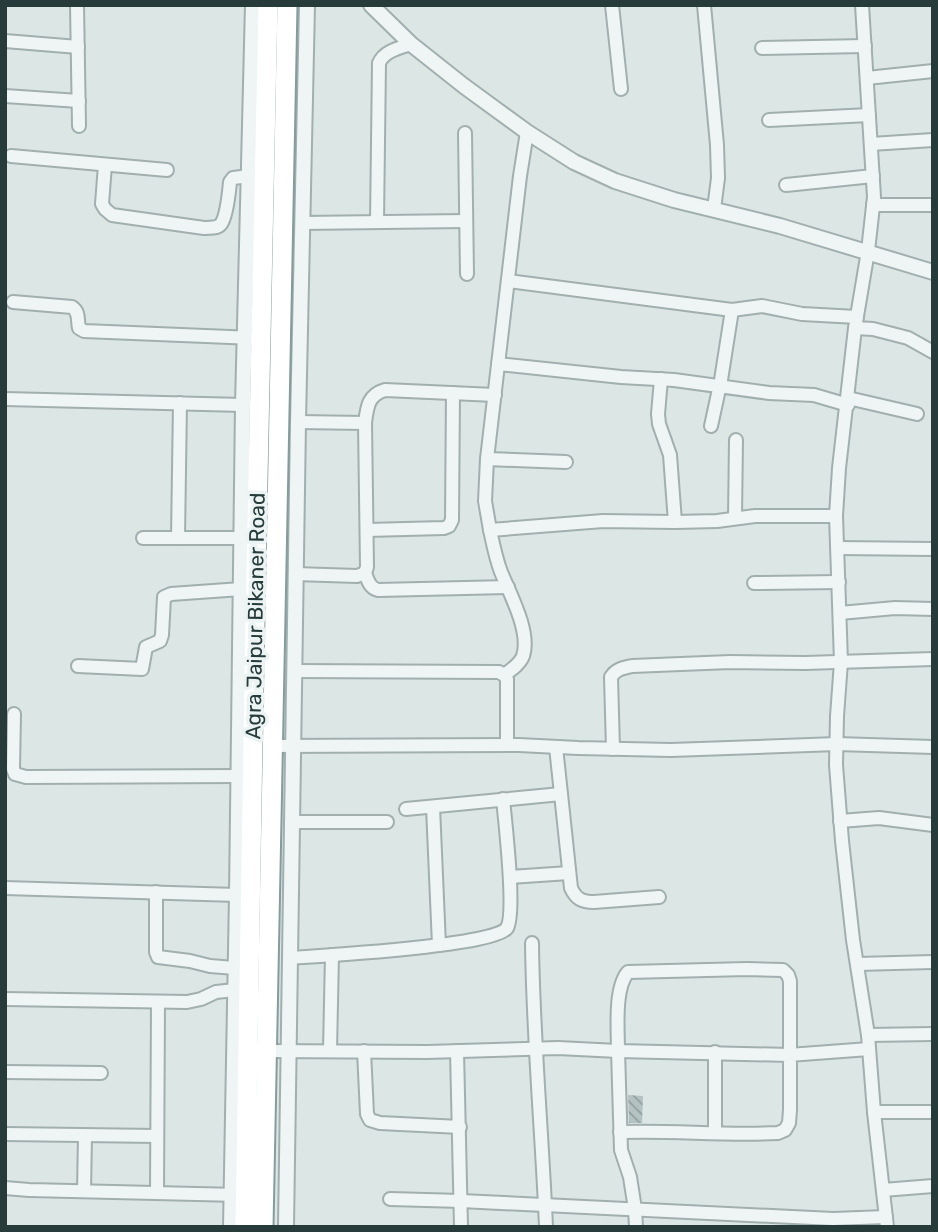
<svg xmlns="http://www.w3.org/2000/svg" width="938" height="1232" viewBox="0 0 938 1232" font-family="Rubik,sans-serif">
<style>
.building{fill:url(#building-back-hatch)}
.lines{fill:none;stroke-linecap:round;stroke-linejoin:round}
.minor-casing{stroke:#a2afaf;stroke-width:16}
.tertiary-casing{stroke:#a2afaf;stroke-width:18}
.trunk-casing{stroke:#849c9b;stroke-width:23}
.minor{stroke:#eff4f4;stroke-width:12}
.tertiary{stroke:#eff4f4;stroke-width:14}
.trunk{stroke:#fff;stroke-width:19}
.labels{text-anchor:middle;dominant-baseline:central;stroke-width:7;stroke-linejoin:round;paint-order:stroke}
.street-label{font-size:21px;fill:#273b3b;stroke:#ebf4f3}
</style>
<defs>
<pattern id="building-back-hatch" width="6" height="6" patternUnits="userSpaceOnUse" patternTransform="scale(1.75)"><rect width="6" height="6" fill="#b4c2c2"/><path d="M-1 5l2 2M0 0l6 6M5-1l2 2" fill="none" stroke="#929f9f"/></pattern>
</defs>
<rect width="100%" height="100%" fill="#dce6e5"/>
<path class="building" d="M628,1095L643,1096L642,1123H629Z"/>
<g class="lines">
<g class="minor-casing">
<g id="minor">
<path d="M77,5L79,126"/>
<path d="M612,5L621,89"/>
<path d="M704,5L717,145L718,178L714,209"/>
<path d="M862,5L874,197L868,251L855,328L839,468L836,516L841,662L837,716L836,765L842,841L853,940L868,1035L874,1112L887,1227"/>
<path d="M5,41L78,47"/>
<path d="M762,48L865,46"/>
<path d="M867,78L933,71"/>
<path d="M5,96L79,101"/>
<path d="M769,120L869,115"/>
<path d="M527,132L520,176L487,459L485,501L490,530L603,521L675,522L717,521L755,516H836"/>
<path d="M465,133L467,274"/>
<path d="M871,144L933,140"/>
<path d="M11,156L167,170"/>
<path d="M105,165L102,204L105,209L112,215L204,228C210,227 217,229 221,224C227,216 229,192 230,182L233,178L250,176"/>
<path d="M786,185L873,176"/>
<path d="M873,205H933"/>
<path d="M377,222L379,63C384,51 399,48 411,44"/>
<path d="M302,223L466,221"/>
<path d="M508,281L732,310"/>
<path d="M13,302L72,307C80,312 77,321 79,328L84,331L254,338"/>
<path d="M855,328L873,329L908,338L933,352"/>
<path d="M498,364L621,377L674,380L769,393L814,395L848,405"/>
<path d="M661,379L658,414L659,424L670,455L675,522"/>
<path d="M848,398L917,414"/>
<path d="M5,399L243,405"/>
<path d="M298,422L365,423"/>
<path d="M711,426L721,380L732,310L762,306L802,314L857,317"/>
<path d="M487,459L566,462"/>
<path d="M735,518L736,440"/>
<path d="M367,530L444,528L449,526L452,520L453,393"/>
<path d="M490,530C493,544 496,559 501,572C510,594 531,632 523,656C520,664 511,670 504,675"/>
<path d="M143,538H241"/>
<path d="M178,538L180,403"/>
<path d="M838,548L933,549"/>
<path d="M365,573C368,581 370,588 378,590L508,587"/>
<path d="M295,574L357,576L365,573L367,567L365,423C367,407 368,395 385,390L495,395"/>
<path d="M754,583L839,582"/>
<path d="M840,613L895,608L933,609"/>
<path d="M78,666L142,669L146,647L160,641L162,635L164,597L171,594L241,589"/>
<path d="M294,671L499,672L504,675L507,679V745"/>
<path d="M14,714L13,769L15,774L26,777L238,776"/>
<path d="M272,746L519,745L578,748L671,750L837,744L933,747"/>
<path d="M556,747L571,888C576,899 582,902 594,902L659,897"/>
<path d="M613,749L611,677C616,669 623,668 632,666L730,662L805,663L933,659"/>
<path d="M433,807L439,945"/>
<path d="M406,809L561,794"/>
<path d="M840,821L879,818L933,825"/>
<path d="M291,822H387"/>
<path d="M510,877L569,873"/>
<path d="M5,888L237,895"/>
<path d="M156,892V952L158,957L190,961L210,966L235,968"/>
<path d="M532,943C533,1037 542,1132 546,1227"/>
<path d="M289,958C318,956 496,946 507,928C516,912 505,821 503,799"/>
<path d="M857,964L933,962"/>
<path d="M5,999L187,1002L201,999L216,992L235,990"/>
<path d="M868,1035L933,1034"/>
<path d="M267,1051L427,1052L558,1048L618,1051L621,1150L630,1177L635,1209L636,1227"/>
<path d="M330,1051L332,955"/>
<path d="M364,1051L367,1114L370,1120L380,1123L460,1127"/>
<path d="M457,1051L461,1227"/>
<path d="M715,1052V1133"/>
<path d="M5,1072L101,1073"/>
<path d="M874,1112H933"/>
<path d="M620,1132C673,1130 725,1136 778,1133L785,1130L789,1123L790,1110V981L788,975L783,970L747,969L628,972C614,988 618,1030 618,1051L789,1055L869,1049"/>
<path d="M5,1134L157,1136"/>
<path d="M5,1188L29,1190L239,1195"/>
<path d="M883,1190L933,1186"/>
<path d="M84,1191L85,1136"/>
<path d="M157,1193L158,1002"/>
<path d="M390,1199L461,1201L833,1219L886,1217"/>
</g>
</g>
<g class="tertiary-casing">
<g id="tertiary">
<path d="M371,5L411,44L464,86L527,132L574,162L615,181L674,200L780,226L933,272"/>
<path d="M231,1227L237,895L243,405L253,5"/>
<path d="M286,1227L298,422L307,5"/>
</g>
</g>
<g class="trunk-casing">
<g id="trunk">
<path d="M245,1227L255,617L268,5"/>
<path d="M263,1227L287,5"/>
</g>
</g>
<use href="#minor" class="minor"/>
<use href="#tertiary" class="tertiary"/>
<use href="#trunk" class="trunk"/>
</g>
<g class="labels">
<g class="street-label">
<text transform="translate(255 616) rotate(-89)">Agra Jaipur Bikaner Road</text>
</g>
</g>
<rect width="938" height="1232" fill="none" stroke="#273b3b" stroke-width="14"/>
</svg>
